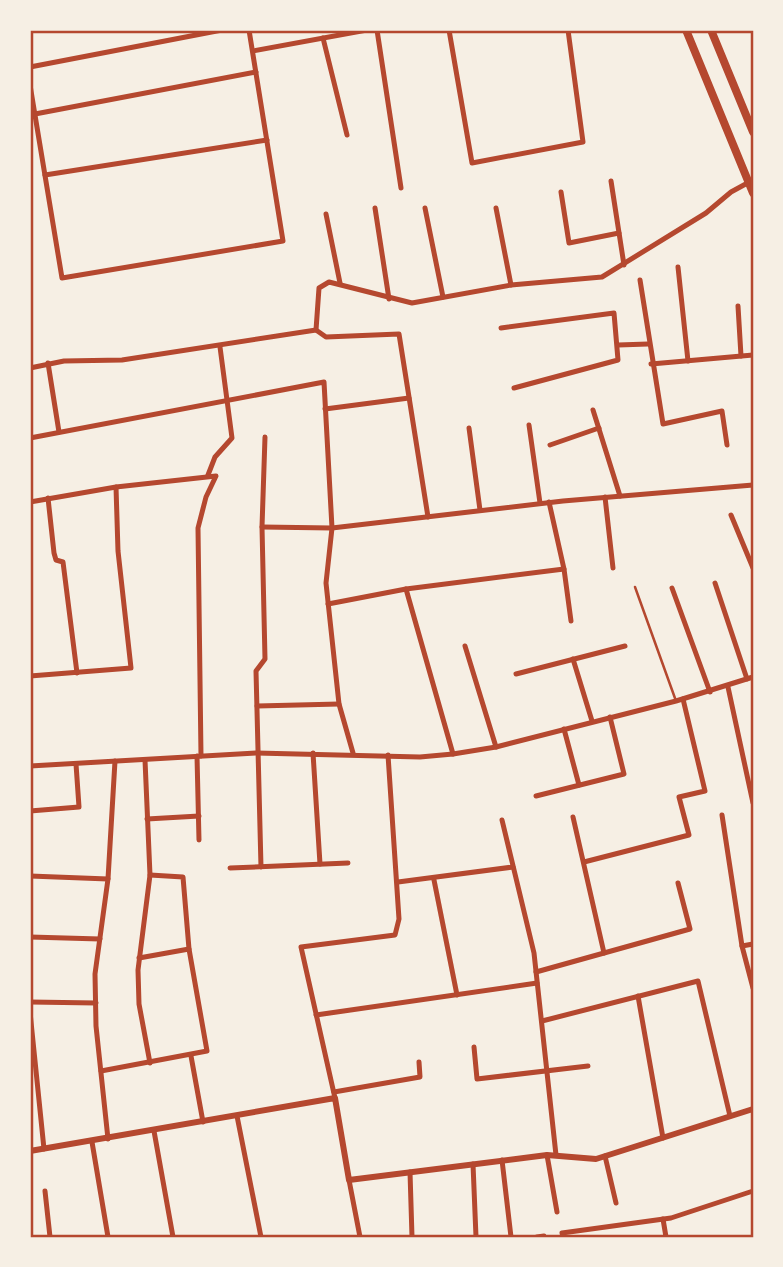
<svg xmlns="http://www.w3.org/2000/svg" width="783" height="1267" viewBox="0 0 783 1267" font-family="'Golos Text',sans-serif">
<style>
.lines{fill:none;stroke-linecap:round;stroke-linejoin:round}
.service{stroke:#b5482f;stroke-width:2.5}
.minor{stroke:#b5482f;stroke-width:5}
.tertiary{stroke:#b5482f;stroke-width:6}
.primary{stroke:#b5482f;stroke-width:8}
.neatline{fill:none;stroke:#b5482f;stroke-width:2.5}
</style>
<rect width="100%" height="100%" fill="#f6efe4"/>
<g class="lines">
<path class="service" d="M635,587L676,701"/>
<g class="minor">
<path d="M377,30L401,188"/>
<path d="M449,30L472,163L583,142L568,30"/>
<path d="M323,38L347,135"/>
<path d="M253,51L367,30"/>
<path d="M30,67L222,30"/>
<path d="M30,85L62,278L283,241L249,30"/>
<path d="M35,114L256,72"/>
<path d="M45,175L267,140"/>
<path d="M611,181L624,265"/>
<path d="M561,192L569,243L619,233"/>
<path d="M375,208L389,299"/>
<path d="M425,208L443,297"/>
<path d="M496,208L511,285"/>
<path d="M326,214L340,283"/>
<path d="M678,267L688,361"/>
<path d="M640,280L663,424L722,411L727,445"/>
<path d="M738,306L741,356"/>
<path d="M501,328L614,313L618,360L514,388"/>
<path d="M316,330L319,288L329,282L412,303L511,285L602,277L706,213L731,192L753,180"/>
<path d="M618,345L648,344"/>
<path d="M48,363L59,432"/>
<path d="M651,364L753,355"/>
<path d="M30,368L64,361L122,360L316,330L326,337L399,334L428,517"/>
<path d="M325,409L409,398"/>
<path d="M593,410L620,496"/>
<path d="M529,425L540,503"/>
<path d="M469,428L480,510"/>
<path d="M30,438L324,382L332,528L326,583L339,704L353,753"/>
<path d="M550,445L599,428"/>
<path d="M208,475L215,457L232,438L220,347"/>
<path d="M605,497L613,568"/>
<path d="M48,498L54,553L56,560L63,562L77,673"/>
<path d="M30,502L116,487L216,476L206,497L198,528L201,756"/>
<path d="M549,502L564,569L571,621"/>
<path d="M731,515L753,568"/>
<path d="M262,527L332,528L563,501L753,485"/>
<path d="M715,583L747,679"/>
<path d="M672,588L710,692"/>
<path d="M406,589L453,754"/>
<path d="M328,604L406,589L564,569"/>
<path d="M465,646L496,747"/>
<path d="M573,659L592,721"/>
<path d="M516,674L625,646"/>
<path d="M30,676L131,668L118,551L116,487"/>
<path d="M728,687L753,803"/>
<path d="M257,706L339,704"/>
<path d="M564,729L579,785"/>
<path d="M313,753L320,864"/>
<path d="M197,756L199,840"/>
<path d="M145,760L150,875L138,970L139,1004L150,1063"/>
<path d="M30,766L256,753L420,757L453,754L496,747L676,701L753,677"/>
<path d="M536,796L624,774L610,717"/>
<path d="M30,811L79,807L76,764"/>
<path d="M722,815L742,946L753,988"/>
<path d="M573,817L604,953"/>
<path d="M147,819L199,816"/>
<path d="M502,820L534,953L556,1155"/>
<path d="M584,862L689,835L679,797L705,791L683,699"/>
<path d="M261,867L256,671L265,659L262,527L265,437"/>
<path d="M230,868L348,863"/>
<path d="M30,876L108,879"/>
<path d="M434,880L457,995"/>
<path d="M398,882L513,867"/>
<path d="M30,937L100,939"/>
<path d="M742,946L753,944"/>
<path d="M139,958L189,949"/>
<path d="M536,972L690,929L678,883"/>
<path d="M638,996L663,1138"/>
<path d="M30,1002L96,1003"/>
<path d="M30,1012L44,1149"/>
<path d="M316,1015L537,983"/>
<path d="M542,1021L698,981L730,1116"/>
<path d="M474,1047L477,1079L588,1066"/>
<path d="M191,1056L203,1122"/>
<path d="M101,1071L207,1051L189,949L183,877L150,875"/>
<path d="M334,1092L420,1077L419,1062"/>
<path d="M335,1098L301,947L395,935L399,919L388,755"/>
<path d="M237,1116L261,1237"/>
<path d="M154,1131L173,1237"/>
<path d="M108,1139L96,1026L95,974L108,879L115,761"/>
<path d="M92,1142L108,1237"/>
<path d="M547,1155L557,1212"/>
<path d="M605,1156L616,1203"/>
<path d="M502,1160L511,1237"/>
<path d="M473,1164L476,1237"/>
<path d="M410,1172L412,1237"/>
<path d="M349,1180L360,1237"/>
<path d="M45,1191L50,1237"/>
<path d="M663,1219L666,1237"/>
<path d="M537,1237L544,1236"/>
<path d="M563,1237L562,1233L671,1218L753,1191"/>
</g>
<path class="tertiary" d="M30,1151L335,1098L349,1180L547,1155L596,1159L753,1109"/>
<g class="primary">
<path d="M686,30L753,193"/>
<path d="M711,30L753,132"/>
</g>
</g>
<rect width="783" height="1267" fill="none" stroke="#f6efe4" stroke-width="63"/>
<rect x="32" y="32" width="720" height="1204" class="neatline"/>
</svg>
